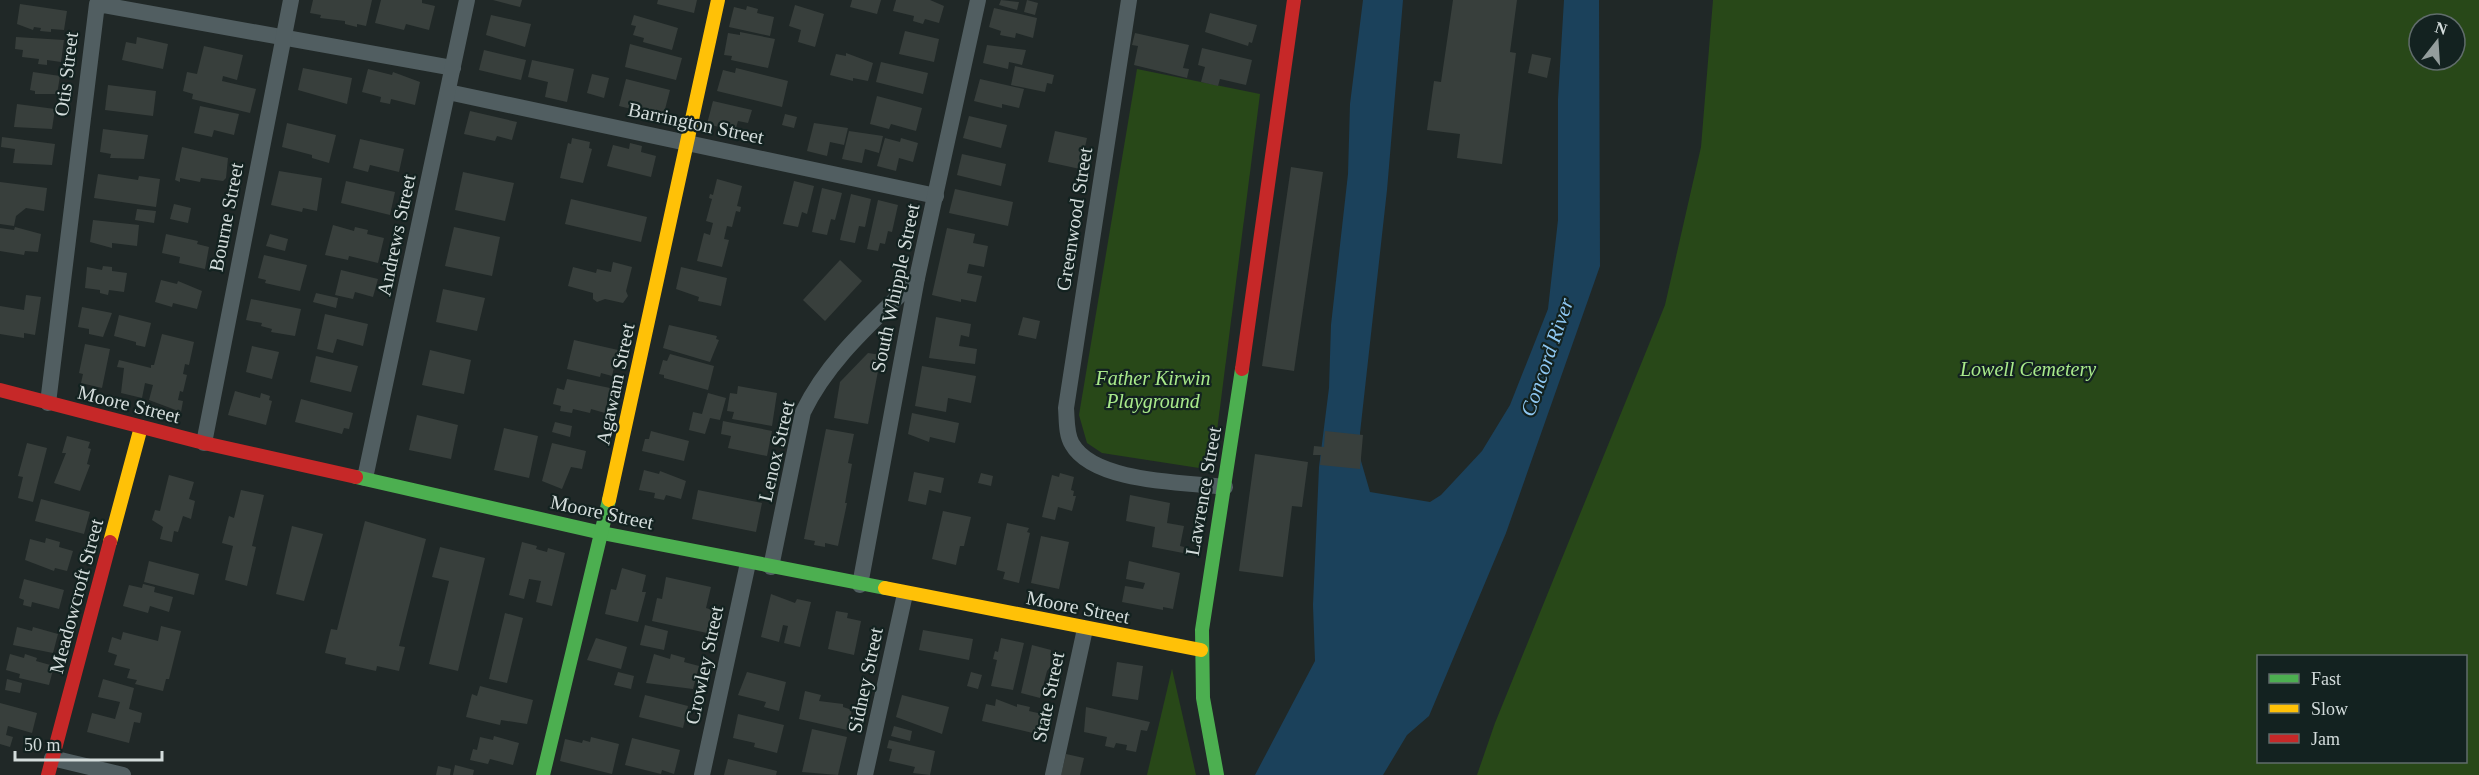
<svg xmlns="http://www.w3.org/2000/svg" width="2479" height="775" viewBox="0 0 2479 775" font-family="'Times New Roman',serif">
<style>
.green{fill:#284818;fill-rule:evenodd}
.water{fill:#1b415b}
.building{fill:#383f3c}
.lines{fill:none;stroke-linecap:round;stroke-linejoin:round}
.street{stroke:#515e61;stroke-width:16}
.fast{stroke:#4caf50;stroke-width:14}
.slow{stroke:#ffc107;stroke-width:14}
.jam{stroke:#c62828;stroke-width:14}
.labels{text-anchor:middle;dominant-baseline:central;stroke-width:4.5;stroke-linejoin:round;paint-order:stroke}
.street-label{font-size:20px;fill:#d3dcdb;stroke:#132220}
.park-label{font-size:20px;font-style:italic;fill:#a9ea8b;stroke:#132220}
.water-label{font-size:21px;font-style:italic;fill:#8fc8f3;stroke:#132220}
</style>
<rect width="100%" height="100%" fill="#202827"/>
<g class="green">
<path d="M1713,0H2479V775H1477L1495,723L1665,305L1701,147ZM2419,24H2455V60H2419ZM2258,656H2466V762H2258Z"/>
<path d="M1137,69L1260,94L1212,470L1102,453L1087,443L1079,415Z"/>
<path d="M1172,669L1196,775H1147Z"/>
</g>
<path class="water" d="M1363,0H1403L1387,190L1360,433L1361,461L1370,492L1430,502L1441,495L1482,451L1510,405L1548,309L1558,220V99L1564,0H1599L1600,266L1506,533L1429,716L1407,735L1383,775H1255L1315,661L1313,605L1319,467L1329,388L1331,325L1348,174L1350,104Z"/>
<g class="building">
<path d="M313,0H372L366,26L357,24V27L345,24V21L320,18L321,15L310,13Z"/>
<path d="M381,0H422V3L435,6L429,30L406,24L404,30L375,23Z"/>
<path d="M493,0H522L520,7Z"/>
<path d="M658,0H697L694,13L657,4Z"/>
<path d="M852,0H881L877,14L850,7Z"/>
<path d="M896,0H930L944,6L939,23L925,19L923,24L913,21L914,16L893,11Z"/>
<path d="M1001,0L1019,2L1017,10L999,5Z"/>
<path d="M1027,0L1038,3L1035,15L1024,12Z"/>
<path d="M1453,0H1517L1510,52L1516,53L1502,164L1457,158L1460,134L1427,130L1434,81L1441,82Z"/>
<path d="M20,4L67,11L64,30L51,29V32L40,31L41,28L34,27L33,30L17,24Z"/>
<path d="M795,5L824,14L815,47L798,42L801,30L789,26Z"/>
<path d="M747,6L758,9L757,13L774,17L770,36L729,27L734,7L746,10Z"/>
<path d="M994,8L1037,18L1033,38L1016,33L1015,38L1000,35L1001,31L989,27Z"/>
<path d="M1210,13L1257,25L1252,43L1249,42L1248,46L1205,32Z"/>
<path d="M491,15L531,24L525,47L486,35Z"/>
<path d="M634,15L678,28L672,50L643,42L644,38L633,35L636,26L631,25Z"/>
<path d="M905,31L939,39L934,62L899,54Z"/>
<path d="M740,32L775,39L768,68L731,60L732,56L724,55L728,33L740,35Z"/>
<path d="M1135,33L1189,45L1183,68L1189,69L1187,78L1134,65L1138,46L1132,45Z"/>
<path d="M16,37L64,40L61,62L47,60V65L38,64L39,59L22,57L23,50L15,49Z"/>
<path d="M137,37L168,44L163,69L122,60L126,42L136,44Z"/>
<path d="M630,44L682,58L676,80L625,67Z"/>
<path d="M987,45L1026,50L1022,65L1009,62L1008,69L983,63Z"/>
<path d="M204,46L243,55L237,80L223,76L222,81L256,89L250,113L192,99L193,94L183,91L187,72L197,74Z"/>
<path d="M1202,48L1252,60L1246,85L1220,79L1218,86L1201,82L1205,67L1198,65Z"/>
<path d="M484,50L526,60L521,80L479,70Z"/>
<path d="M846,53L873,63L868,81L853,78V81L830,75L836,54L846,56Z"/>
<path d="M1532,54L1551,58L1547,78L1528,73Z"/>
<path d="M532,60L574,69L567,102L545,97L548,82L528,77Z"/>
<path d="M881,62L928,73L923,94L876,82Z"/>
<path d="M1015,66L1054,75L1052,84L1047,83L1045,92L1011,85Z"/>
<path d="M303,68L352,78L347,104L298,90Z"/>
<path d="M736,68L788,81L782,107L717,91L723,70L735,73Z"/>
<path d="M368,69L392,75L393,72L420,82L415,105L391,99L390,104L380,102L381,97L362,92Z"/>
<path d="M33,72L60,76L57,94H35V91L30,90Z"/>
<path d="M592,74L609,78L604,98L587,93Z"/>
<path d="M626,79L670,90L664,113L653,110L652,114L619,106Z"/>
<path d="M980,79L1024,89L1019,108L1002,104V108L974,101Z"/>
<path d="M108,85L156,91L153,116L105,110Z"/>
<path d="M877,96L922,108L916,131L891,124L889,129L870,124Z"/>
<path d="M713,101L752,110L748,123L738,121L735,131L707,124Z"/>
<path d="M17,104L55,109L52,129L14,127Z"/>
<path d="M200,106L239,114L234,135L214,130L212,137L194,133Z"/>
<path d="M470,111L517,122L512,140L497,136L495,141L464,134Z"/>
<path d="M785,114L797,117L794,128L782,125Z"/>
<path d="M969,116L1007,125L1001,148L963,138Z"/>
<path d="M287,123L336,135L329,163L312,158V155L282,147Z"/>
<path d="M814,123L848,128L844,145L830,142L827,156L807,151Z"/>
<path d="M103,129L148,135L144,159L110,158L111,154L100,152Z"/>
<path d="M849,131L883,136L879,153L865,149L862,163L842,159Z"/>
<path d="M1055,131L1087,138L1080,169L1048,162Z"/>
<path d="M2,137L55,144L52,165L13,163L15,149L1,147Z"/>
<path d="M572,138L590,142L589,148L592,149L583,183L560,178L568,143L571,144Z"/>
<path d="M885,138L900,142L901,138L918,143L913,162L899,158L896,171L877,166Z"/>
<path d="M360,139L404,149L399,172L370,165L368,172L353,168Z"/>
<path d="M630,143L642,146L641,152L656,156L651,177L607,166L613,145L629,149Z"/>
<path d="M182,147L228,158L226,178L223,181L201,178L200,182L180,178V182L175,180Z"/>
<path d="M962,154L1006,164L1001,186L957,175Z"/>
<path d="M1291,167L1323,172L1294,371L1262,366Z"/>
<path d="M279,171L322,178L317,211L303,208L302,212L271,205Z"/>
<path d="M463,172L514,183L505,221L455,210Z"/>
<path d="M98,174L138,180L139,176L160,179L156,207L94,198Z"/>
<path d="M717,179L742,186L737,206L741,207L740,212L736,211L732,227L727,226L724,239L729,240L722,267L697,261L704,233L710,235L713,223L706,221L712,199L709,198L710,194L713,195Z"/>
<path d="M346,181L395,192L390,215L341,203Z"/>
<path d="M794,181L814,186L807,214L802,212L798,227L783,224Z"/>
<path d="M0,182L47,188L44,211L26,208L16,216L14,226L0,224Z"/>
<path d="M822,188L842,193L835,220L831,219L827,235L812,232Z"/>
<path d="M955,189L1013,202L1008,226L949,213Z"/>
<path d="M851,194L871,199L865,227L859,226L855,243L840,240Z"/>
<path d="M571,199L647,217L641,242L565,224Z"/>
<path d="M878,200L898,205L892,232L888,231L885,244L880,243L878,251L867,249Z"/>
<path d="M174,204L191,208L188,223L170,219Z"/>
<path d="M137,209L156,211L154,223L135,220Z"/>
<path d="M93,220L139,225L137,246L112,243V248L90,242Z"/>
<path d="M333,225L354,231L355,227L368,230L367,234L384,238L378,263L349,256L348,260L325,255Z"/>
<path d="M15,227L41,234L38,252L25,251L24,255L0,251V228L14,230Z"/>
<path d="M454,227L500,237L492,276L445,266Z"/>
<path d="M947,228L975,234L973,243L988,246L984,267L969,264L967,273L982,276L976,302L961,299V302L932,295Z"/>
<path d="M166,234L198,241L197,244L209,247L205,269L179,263L180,257L162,253Z"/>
<path d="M270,234L288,239L285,251L266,246Z"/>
<path d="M264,255L307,265L300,291L265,283L266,280L258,278Z"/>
<path d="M840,260L862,281L825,321L803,300Z"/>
<path d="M613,262L632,267L626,291L628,296L623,303L605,299L597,302L593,299V293L568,286L573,267L596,273L597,269L611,272Z"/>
<path d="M103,266L112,267V271L127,273L124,292L109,290L108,295L100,293V290L85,288L87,267L102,270Z"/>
<path d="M681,267L727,278L721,306L698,301L699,297L676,289Z"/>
<path d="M341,270L378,279L373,297L355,292L353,299L335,295Z"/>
<path d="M161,280L177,284L178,281L202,291L197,309L173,303L172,307L155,302Z"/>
<path d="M443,289L485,298L477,331L436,322Z"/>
<path d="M316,293L338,298L336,308L313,302Z"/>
<path d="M26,295L41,297L35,335L24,333V338L0,334V306L24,310Z"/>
<path d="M251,299L301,309L295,336L271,332L272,329L261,326L262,323L246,320Z"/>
<path d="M82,307L112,313L103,337L89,334V329L78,327Z"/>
<path d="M325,314L368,324L363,346L337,339L333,353L317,349Z"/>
<path d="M119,315L151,323L145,347L136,345V342L114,336Z"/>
<path d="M936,317L971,324L969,337L961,335L959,346L977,349L975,364L929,358Z"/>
<path d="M1023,317L1040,321L1036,339L1018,335Z"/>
<path d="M669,325L717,336L716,339L719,340L710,362L663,348Z"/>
<path d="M162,334L194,342L189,365L185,364L183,374L187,375L183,392L180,391L178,400L183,401L181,412L149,400L153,385L145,383L142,398L121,393L124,368L117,367L119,360L151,368V365H154Z"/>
<path d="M574,340L618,350L612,376L601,373L600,377L567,369Z"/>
<path d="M85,344L110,349L102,388L81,383L83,374L79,373Z"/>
<path d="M252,346L279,352L272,379L246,372Z"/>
<path d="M430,350L471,360L464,394L422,385Z"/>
<path d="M868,353L881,355L868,424L834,418L840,382Z"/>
<path d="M670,354L714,366L708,390L664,378V375L659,374L663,360L667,361Z"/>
<path d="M316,356L358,366L351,392L310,382Z"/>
<path d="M922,366L976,376L971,403L948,398L946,412L915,406Z"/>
<path d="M567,379L610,388L605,413L591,409L590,413L573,409L572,413L560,411L561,406L553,404L557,388L564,390Z"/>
<path d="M738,386L777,393L772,426L732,419L734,412L727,411L730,393L737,394Z"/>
<path d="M235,391L260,398L261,393L270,396L269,400L272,401L266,425L228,415Z"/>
<path d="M708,393L726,398L720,420L710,418L705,434L689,430L693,412L702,414Z"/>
<path d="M301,399L353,413L349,429L344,428L342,434L295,422Z"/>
<path d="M912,413L959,423L955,443L930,437L929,442L908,434Z"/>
<path d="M417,415L458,425L451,459L409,450Z"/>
<path d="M723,421L772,431L767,456L728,448L731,436L721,434Z"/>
<path d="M555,422L572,426L570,437L552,432Z"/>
<path d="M504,428L538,436L529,478L494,470Z"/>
<path d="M826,429L854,434L848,463L852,464L845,503H847L838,546L825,543V547L814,545L815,541L804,539Z"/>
<path d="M651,431L689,441L684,461L642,451L645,439H649Z"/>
<path d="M1325,431L1363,435L1360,469L1320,465L1321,455H1313L1314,446L1324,447Z"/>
<path d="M67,436L90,442L88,448L91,449L87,464L90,465L80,491L54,483L66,453H62Z"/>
<path d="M27,443L47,448L33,502L18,498L23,477L18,476Z"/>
<path d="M552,443L586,451L582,469L571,467L562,489L542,481Z"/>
<path d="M1255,454L1308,462L1302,507L1292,506L1283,577L1239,571Z"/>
<path d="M644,470L659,474L660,471L686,481L681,499L666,495L664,500L654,498L655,493L639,490Z"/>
<path d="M914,472L944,478L941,493L929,490L926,505L908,501Z"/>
<path d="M981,473L993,476L991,486L978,483Z"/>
<path d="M1060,473L1074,477L1071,490L1074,491L1073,496H1076L1072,511L1058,507L1055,520L1042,517L1052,475L1059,477Z"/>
<path d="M169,475L194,482L189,499L195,501L191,519L183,516L178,532L174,531L172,542L160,539L163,527L152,520L155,510L160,511Z"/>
<path d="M241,490L264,495L252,546L256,547L247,586L225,580L233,546L222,543L229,516L234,518Z"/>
<path d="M698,490L762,503L756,532L692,519Z"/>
<path d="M1130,495L1170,503L1167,523L1184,526L1180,546L1184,547L1183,553L1152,547L1155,527L1126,521Z"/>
<path d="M41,499L90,512L84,534L35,521Z"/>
<path d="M943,511L971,517L964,546H960L956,565L932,559Z"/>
<path d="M365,521L426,539L399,646L405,647L399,671L377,666L376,671L345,664L346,658L325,653L331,629L337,630Z"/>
<path d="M1007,523L1029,528L1027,532L1030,533L1019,583L1003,579L1005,572L997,570Z"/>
<path d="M292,526L323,534L304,601L276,594Z"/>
<path d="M1041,536L1069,542L1059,589L1031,583Z"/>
<path d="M46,538L60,542L59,547L73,551L67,571L55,568L54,571L25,560L30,539L45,543Z"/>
<path d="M522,542L537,546L536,549L547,552L548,548L565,553L552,606L536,602L541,581L529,579L524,599L509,595Z"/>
<path d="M440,547L485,558L458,671L429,664L449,581L432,577Z"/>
<path d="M149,561L199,574L194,595L144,582Z"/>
<path d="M1129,561L1180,573L1173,609L1163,607V610L1122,602L1125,586L1143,589L1145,583L1126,579Z"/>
<path d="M622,568L646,575L642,592H646L638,622L605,614L611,589L616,590Z"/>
<path d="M666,577L711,587L706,608L712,610L707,633L652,621L657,598L662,599Z"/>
<path d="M24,579L64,590L59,609L32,602L31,607L23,605L24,600L19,598Z"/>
<path d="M143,584L155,587L154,592L173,597L169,612L150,606L148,613L123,606L129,585L142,588Z"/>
<path d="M771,594L795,603L797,599L811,602L800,647L784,643L788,626L783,625L779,642L761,637Z"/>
<path d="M836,611L848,613L847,618L861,621L854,655L828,649Z"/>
<path d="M505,613L523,618L507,683L489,679Z"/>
<path d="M645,625L668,631L664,650L640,645Z"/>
<path d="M161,626L181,631L169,679H166L163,691L135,684L137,680L127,678L130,669L114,665L117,655L108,652L112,637L121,640L123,632L158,641Z"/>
<path d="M17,627L32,631L33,627L58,634L53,653L13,645Z"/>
<path d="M923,630L973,639L969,660L919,650Z"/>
<path d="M596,638L627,647L621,669L587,660Z"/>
<path d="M1001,638L1024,643L1013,690L991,686L997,660L993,659L995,651L998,652Z"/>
<path d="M1032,645L1051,650L1050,667L1047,671L1040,698L1021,693Z"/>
<path d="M10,654L24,658L25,654L37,658L36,661L54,666L49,685L19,678L20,674L6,670Z"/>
<path d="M654,654L670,659L671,654L685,658L684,662L699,666L693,689L646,683Z"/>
<path d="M1117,662L1143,666L1138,700L1112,696Z"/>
<path d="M618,672L634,676L631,689L614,685Z"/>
<path d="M747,672L786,682L779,711L764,707L766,702L738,695Z"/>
<path d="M971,672L982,675L978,689L967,686Z"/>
<path d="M7,679L22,683L20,693L5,690Z"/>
<path d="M103,679L134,688L129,709L142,713L140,723L134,722L129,743L87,732L92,713L115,719L120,702L98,697Z"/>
<path d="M480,686L533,700L527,724L501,720L500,725L466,717L472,694L477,696Z"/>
<path d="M805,691L821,695L819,701L843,704V707L852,710L847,730L799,719Z"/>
<path d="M645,695L688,706L683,728L639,717Z"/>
<path d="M902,695L949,707L942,734L896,717Z"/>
<path d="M996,699L1017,707V704L1030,707L1029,711L1042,714L1037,734L982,721L986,704L995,706Z"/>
<path d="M0,703L37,713L32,733L8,726L6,735L13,737L10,747L0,744Z"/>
<path d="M1086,707L1150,722L1147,731L1141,730L1136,752L1126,750L1127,745L1116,743L1114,748L1105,746L1107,737L1084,732Z"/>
<path d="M738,714L784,725L777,753L754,747L755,743L733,738Z"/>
<path d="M894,726L912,731L910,741L891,736Z"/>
<path d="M812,729L847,737L838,775L802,772Z"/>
<path d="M494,736L519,743L513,765L490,759L488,764L470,760L473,749L477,750L480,737L493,740Z"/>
<path d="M591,737L619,744L612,774L560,761L565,739L582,743L583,740L590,742Z"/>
<path d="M632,738L680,750L674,774L662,770L661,774L625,765Z"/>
<path d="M889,740L935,751L930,775L913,773L915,767L889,761L892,749L887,748Z"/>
<path d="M1066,754L1084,758L1080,775H1061Z"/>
<path d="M728,759L777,771L776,775H724Z"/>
<path d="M455,765L474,770L473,775H453Z"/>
<path d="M438,766L451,769L450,775H436Z"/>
</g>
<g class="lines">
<g class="street">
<path d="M1129,0L1066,408C1067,420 1066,434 1072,444C1094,483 1185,482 1225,487"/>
<path d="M448,92L936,196"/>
<path d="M48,403L97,4L453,68"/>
<path d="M204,443L291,0"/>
<path d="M365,478L467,0"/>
<path d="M771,567L803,412C829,358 875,320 917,278"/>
<path d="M860,585L917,278L978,0"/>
<path d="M52,758L123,775"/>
<path d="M702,775L748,563"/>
<path d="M865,775L905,594"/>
<path d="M1053,775L1085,629"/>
</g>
<g class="fast">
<path d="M356,477L602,533L885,588"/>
<path d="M543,775L609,500"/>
<path d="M1217,775L1203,698L1202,630L1242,369"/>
</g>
<g class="slow">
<path d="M609,500L718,0"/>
<path d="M110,542L141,427"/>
<path d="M885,588L1201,650"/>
</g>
<g class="jam">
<path d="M1242,369L1294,0"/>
<path d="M0,390L204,443L356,477"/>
<path d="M48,775L110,542"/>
</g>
</g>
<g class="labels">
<g class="street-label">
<text transform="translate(66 74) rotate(-83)">Otis Street</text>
<text transform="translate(696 123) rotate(12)">Barrington Street</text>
<text transform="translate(226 217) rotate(-79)">Bourne Street</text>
<text transform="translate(1074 219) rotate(-81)">Greenwood Street</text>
<text transform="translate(396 235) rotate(-78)">Andrews Street</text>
<text transform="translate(895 288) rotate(-78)">South Whipple Street</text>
<text transform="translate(615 384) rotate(-78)">Agawam Street</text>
<text transform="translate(129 404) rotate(14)">Moore Street</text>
<text transform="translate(776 451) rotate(-77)">Lenox Street</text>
<text transform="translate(1203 491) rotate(-80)">Lawrence Street</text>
<text transform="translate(602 512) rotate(12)">Moore Street</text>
<text transform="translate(76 596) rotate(-75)">Meadowcroft Street</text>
<text transform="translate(1078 607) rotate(11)">Moore Street</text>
<text transform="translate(704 665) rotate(-78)">Crowley Street</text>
<text transform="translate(865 680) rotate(-78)">Sidney Street</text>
<text transform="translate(1048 697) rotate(-78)">State Street</text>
</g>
<g class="park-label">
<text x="2028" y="369">Lowell Cemetery</text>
<text x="1153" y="378">Father Kirwin<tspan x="1153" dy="23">Playground</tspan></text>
</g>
<g class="water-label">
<text transform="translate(1547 357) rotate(-71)">Concord River</text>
</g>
</g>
<rect x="2257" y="655" width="210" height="108" fill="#132220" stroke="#606c6b" stroke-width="1.5"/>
<rect x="2269" y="674" width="30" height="9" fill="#4caf50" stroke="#606c6b" stroke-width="1.5"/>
<text x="2311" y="685" font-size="18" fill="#d3dcdb">Fast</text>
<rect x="2269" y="704" width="30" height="9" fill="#ffc107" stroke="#606c6b" stroke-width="1.5"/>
<text x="2311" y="715" font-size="18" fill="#d3dcdb">Slow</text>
<rect x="2269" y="734" width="30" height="9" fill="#c62828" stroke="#606c6b" stroke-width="1.5"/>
<text x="2311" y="745" font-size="18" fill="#d3dcdb">Jam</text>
<g transform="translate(2437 42) rotate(17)"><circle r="28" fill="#132220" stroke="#606c6b" stroke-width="1.5"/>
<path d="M0-4.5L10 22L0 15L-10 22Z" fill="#949d9c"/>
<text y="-9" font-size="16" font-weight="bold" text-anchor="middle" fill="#d3dcdb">N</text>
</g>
<path d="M15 751v9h147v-9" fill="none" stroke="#d3dcdb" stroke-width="3"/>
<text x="24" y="751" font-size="18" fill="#d3dcdb" stroke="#132220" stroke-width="4.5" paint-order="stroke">50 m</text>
</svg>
